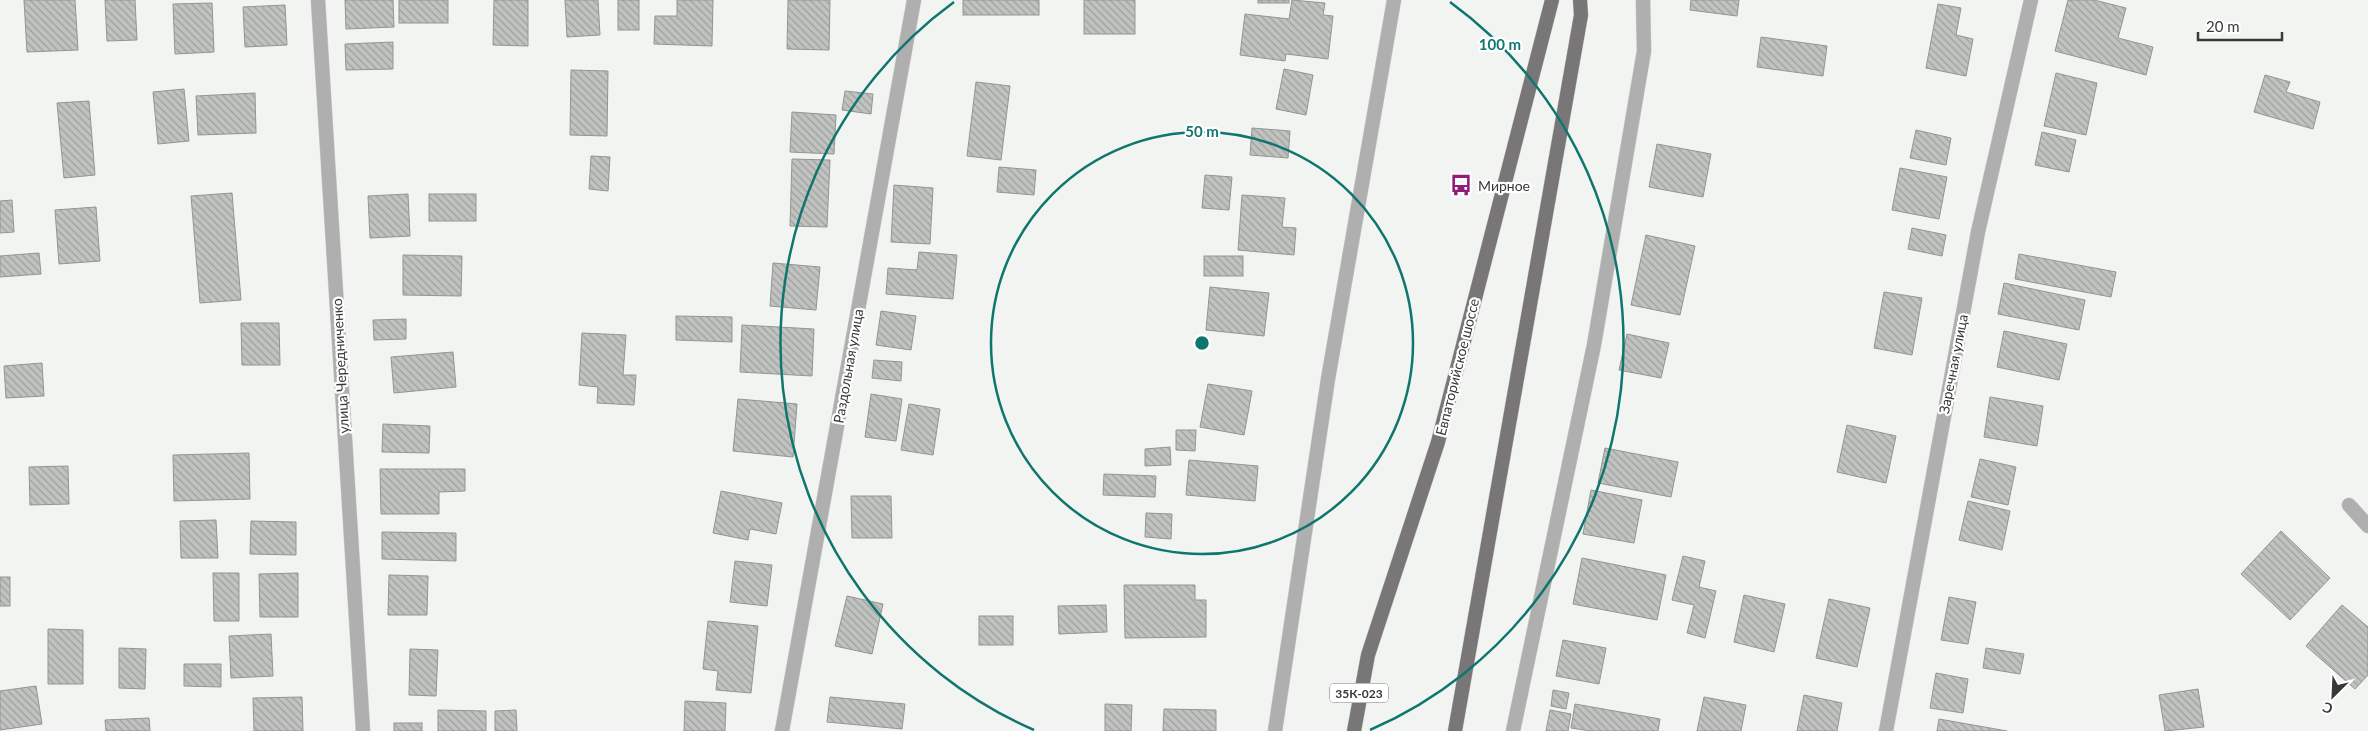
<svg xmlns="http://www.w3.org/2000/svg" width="2368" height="731" viewBox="0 0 2368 731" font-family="Lato,sans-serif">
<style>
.building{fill:url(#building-back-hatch);stroke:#939593}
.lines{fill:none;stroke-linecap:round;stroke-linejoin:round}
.service-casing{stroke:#cdcecc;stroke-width:15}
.minor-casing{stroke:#cdcecc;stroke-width:15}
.primary-casing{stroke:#cdcecc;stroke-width:15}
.service{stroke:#b0afb0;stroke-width:14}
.minor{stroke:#b0afb0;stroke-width:14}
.primary{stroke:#787677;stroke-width:14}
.ring{fill:none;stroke:#0f766e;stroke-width:2.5}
.labels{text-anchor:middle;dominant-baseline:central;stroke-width:4.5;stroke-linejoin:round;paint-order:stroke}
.shield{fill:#fff;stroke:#737473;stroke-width:1}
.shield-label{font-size:12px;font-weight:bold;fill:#373837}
.poi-label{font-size:14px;fill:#373837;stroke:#fff;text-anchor:start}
.street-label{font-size:14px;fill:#373837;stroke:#fff}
.centre{fill:#0f766e;stroke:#fff;stroke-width:2.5}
.ring-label{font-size:15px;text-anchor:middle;font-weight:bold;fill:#0f766e;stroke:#fff;stroke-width:4.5;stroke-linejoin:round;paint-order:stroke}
</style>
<defs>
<pattern id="building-back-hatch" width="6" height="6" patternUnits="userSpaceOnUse" patternTransform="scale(1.25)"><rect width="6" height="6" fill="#c1c3c1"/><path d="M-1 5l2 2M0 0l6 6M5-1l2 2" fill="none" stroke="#9e9f9e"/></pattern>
</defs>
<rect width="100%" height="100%" fill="#f2f4f1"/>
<g class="building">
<path d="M24,0H75L78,50L27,52Z"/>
<path d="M105,0H135L137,40L107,41Z"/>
<path d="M345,0H393L394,27L346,29Z"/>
<rect x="399" y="0" width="49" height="23"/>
<path d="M494,0H528V46L493,45Z"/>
<path d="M565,0H598L600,35L567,37Z"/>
<rect x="618" y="0" width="21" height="30"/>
<path d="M677,0H713L712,46L654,44L655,16H677Z"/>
<path d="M788,0H830L829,50L787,49Z"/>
<rect x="963" y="0" width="76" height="15"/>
<rect x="1084" y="0" width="51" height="34"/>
<rect x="1258" y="0" width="31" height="3"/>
<path d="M1292,0L1325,3L1323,15L1333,16L1328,59L1286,54L1285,61L1240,55L1245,14L1289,19Z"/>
<path d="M1691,0H1739L1737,16L1690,10Z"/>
<path d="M2068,0H2094L2126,8L2118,38L2153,47L2146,75L2055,51Z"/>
<path d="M212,3L214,52L175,54L173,4Z"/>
<path d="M1938,4L1961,8L1956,35L1973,39L1966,76L1926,68Z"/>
<path d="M285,5L287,45L245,47L243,7Z"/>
<path d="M1761,37L1827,46L1823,76L1757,67Z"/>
<path d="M393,42V69L346,70L345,44Z"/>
<path d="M1284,69L1313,75L1306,115L1276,109Z"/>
<path d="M571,70L608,71L607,136L570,135Z"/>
<path d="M2056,73L2097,83L2086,135L2044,126Z"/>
<path d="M2265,75L2290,82L2286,92L2320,102L2313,129L2254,112Z"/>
<path d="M976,82L1010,86L1001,160L967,156Z"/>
<path d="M184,89L189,141L158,144L153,92Z"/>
<path d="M845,91L873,94L871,114L842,110Z"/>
<path d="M255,93L256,133L198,135L196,96Z"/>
<path d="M89,101L95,175L64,178L57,103Z"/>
<path d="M792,112L836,115L834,154L790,152Z"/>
<path d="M1252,128L1290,131L1288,158L1250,155Z"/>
<path d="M1916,130L1951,138L1946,165L1910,158Z"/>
<path d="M2042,132L2076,140L2069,172L2035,165Z"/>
<path d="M1657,144L1711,154L1703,197L1649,187Z"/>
<path d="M591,156L610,157L608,191L589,189Z"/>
<path d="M792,159L830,160L827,227L790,226Z"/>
<path d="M999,167L1036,170L1034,195L997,192Z"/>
<path d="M1900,168L1947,177L1939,219L1892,210Z"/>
<path d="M1205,175L1232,177L1229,210L1202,208Z"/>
<path d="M894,185L933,188L930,244L891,242Z"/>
<path d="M232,193L241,300L200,303L191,196Z"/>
<path d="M408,194L410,236L370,238L368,196Z"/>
<rect x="429" y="194" width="47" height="27"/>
<path d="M1242,195L1285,198L1282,227L1296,228L1294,255L1238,250Z"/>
<path d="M12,200L14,232L0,233V201Z"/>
<path d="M96,207L100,261L59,264L55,210Z"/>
<path d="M1912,228L1946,235L1942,256L1908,249Z"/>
<path d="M1646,235L1695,246L1680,315L1631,305Z"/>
<path d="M919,252L957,255L953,299L886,294L888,268L917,270Z"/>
<path d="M39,253L41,274L0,277V256Z"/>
<path d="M2019,254L2116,272L2111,297L2015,279Z"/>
<path d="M403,255L462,256L461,296L403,295Z"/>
<rect x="1204" y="256" width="39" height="20"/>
<path d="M773,263L820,267L816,310L770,306Z"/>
<path d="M2004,283L2085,300L2079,330L1998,314Z"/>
<path d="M1210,287L1269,293L1264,336L1206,330Z"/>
<path d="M1884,292L1922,298L1912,355L1874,348Z"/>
<path d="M881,311L916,316L911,350L876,345Z"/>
<path d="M676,316L732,317V342L676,340Z"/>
<path d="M406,319V339L374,340L373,320Z"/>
<path d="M241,323H279L280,365H242Z"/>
<path d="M742,325L814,329L812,376L740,372Z"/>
<path d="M2004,331L2067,344L2059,380L1997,367Z"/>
<path d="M582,333L626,335L623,375H636L634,405L597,403L598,387L579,385Z"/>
<path d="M1627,334L1669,343L1661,378L1619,370Z"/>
<path d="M453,352L456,387L394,393L391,357Z"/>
<path d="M874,360L902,362L901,381L872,378Z"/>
<path d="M42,363L44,396L6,398L4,366Z"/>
<path d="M1208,384L1252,391L1244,435L1200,427Z"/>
<path d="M871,394L902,399L896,441L865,437Z"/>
<path d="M1990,397L2043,406L2037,446L1984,437Z"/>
<path d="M738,399L797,404L793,457L733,451Z"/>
<path d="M909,404L940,409L933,455L901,450Z"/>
<path d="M383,424L430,426L429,453L382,452Z"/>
<path d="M1847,425L1896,436L1886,483L1837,472Z"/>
<path d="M1176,430H1196L1195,451L1176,450Z"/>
<path d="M1170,447L1171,465L1145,466V449Z"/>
<path d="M1605,448L1678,462L1671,497L1598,483Z"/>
<path d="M249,453L250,499L174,501L173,455Z"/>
<path d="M1980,459L2016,467L2008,505L1971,497Z"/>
<path d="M1189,460L1258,466L1255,501L1186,495Z"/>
<path d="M68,466L69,504L30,505L29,467Z"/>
<path d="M380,469H465V491L439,492V514H381Z"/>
<path d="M1104,474L1156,476L1155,497L1103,495Z"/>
<path d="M1591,490L1642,500L1634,543L1583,534Z"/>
<path d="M721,491L782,503L776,534L750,529L748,540L713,533Z"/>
<path d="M851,496H891L892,538H852Z"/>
<path d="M1968,501L2010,511L2002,550L1959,540Z"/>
<path d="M1146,513L1172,514L1171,539L1145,537Z"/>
<path d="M216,520L218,558H181L180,521Z"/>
<path d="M251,521L296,522V555L250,554Z"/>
<path d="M2281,531L2330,578L2290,620L2241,574Z"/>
<path d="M382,532L456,533V561L382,559Z"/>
<path d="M1683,556L1705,561L1699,587L1716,591L1705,638L1687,633L1694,605L1672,600Z"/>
<path d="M1582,558L1666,575L1657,620L1573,604Z"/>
<path d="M735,561L772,565L767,606L730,602Z"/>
<path d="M213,573H239V621H214Z"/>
<path d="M298,573V617H260L259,574Z"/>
<path d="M389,575L428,576L427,615H388Z"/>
<rect x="0" y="577" width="10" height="29"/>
<path d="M1124,585H1195V600H1206V637L1125,638Z"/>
<path d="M1744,595L1785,604L1774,652L1734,642Z"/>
<path d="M847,596L883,604L872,654L835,646Z"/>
<path d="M1949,597L1976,602L1968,644L1941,640Z"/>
<path d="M1829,599L1870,608L1857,667L1816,658Z"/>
<path d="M1106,605L1107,632L1059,634L1058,606Z"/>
<path d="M2342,605L2368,627V675L2355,689L2306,646Z"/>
<rect x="979" y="616" width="34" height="29"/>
<path d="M708,621L758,626L751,693L716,690L718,671L703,669Z"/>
<path d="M48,629L83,630V684H48Z"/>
<path d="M271,634L273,676L231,678L229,636Z"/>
<path d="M1563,640L1606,648L1599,684L1556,676Z"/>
<path d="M119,648L146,649L145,689L119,688Z"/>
<path d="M1986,648L2024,654L2020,674L1983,668Z"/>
<path d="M410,649L438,650L436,696L409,695Z"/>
<path d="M184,664H221V687L184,686Z"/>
<path d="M1936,673L1968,679L1963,713L1930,708Z"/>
<path d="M36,686L42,724L0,730V691Z"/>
<path d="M2198,689L2204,727L2165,731L2159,695Z"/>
<path d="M1553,690L1569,693L1566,709L1551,706Z"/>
<path d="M1804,695L1842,703L1837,731H1797Z"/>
<path d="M302,697L303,731H254L253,698Z"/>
<path d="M830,697L905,704L902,729L827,722Z"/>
<path d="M1704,697L1746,705L1741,731H1697Z"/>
<path d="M685,701L726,703L725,731H684Z"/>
<path d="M1105,704L1132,705L1131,731H1105Z"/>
<path d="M1575,704L1660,719L1658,731H1591L1571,728Z"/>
<path d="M1164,709L1216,710V731H1163Z"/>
<path d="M438,710L486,711V731H438Z"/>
<path d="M516,710L517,731H495V711Z"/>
<path d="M1550,710L1571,714L1568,731H1546Z"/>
<path d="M149,718L150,731H106L105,720Z"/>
<path d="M1939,719L2007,731H1937Z"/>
<rect x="394" y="723" width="28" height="8"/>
</g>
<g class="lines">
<g class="service-casing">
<path id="service" d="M1275,731L1328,379L1394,0"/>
</g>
<g class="minor-casing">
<g id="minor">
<path d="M318,0L363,731"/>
<path d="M2349,505L2368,526"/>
<path d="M782,731L914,0"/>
<path d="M1513,731L1594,345L1644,51L1643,0"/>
<path d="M1886,731L1978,232L2031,0"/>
</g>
</g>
<g class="primary-casing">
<g id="primary">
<path d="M1354,731L1368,655L1438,442L1552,0"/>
<path d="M1455,731L1581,15L1580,0"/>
</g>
</g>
<use href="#service" class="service"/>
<use href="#minor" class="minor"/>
<use href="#primary" class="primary"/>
</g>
<g class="ring">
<circle cx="1202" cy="343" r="211"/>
<path d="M1034 730A422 422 0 0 1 954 2M1450 2A422 422 0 0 1 1370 730"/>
</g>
<defs>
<g id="bus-bare" transform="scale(1.725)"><path d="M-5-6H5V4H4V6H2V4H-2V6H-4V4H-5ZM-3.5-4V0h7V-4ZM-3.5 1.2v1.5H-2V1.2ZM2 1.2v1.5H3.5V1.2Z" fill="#931c79" stroke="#fff" stroke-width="2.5" paint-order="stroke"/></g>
</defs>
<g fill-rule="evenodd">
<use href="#bus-bare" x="1461" y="185"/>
</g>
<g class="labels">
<rect class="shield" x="1330" y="683.5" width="58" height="19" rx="4"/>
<g class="shield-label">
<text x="1359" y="693">35К-023</text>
</g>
<g class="poi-label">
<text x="1478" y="185">Мирное</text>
</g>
<g class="street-label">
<text transform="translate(1953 364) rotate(-79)">Заречная улица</text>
<text transform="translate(340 366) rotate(-93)">улица Чередниченко</text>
<text transform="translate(848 366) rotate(-80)">Раздольная улица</text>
<text transform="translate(1457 367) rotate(-76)">Евпаторийское шоссе</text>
</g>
</g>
<circle cx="1202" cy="343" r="8" class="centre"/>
<g class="ring-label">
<text x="1500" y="50">100 m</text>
<text x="1202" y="137">50 m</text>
</g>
<g transform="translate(2333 696) rotate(204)" stroke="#ffffff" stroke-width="4" paint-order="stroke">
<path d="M0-4L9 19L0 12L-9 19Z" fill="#373837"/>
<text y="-8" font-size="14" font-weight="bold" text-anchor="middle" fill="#373837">С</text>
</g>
<path d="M2198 32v8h84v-8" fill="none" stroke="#373837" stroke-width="2.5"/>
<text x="2206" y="32" font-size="15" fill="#373837" stroke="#ffffff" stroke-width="4" paint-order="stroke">20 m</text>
</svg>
